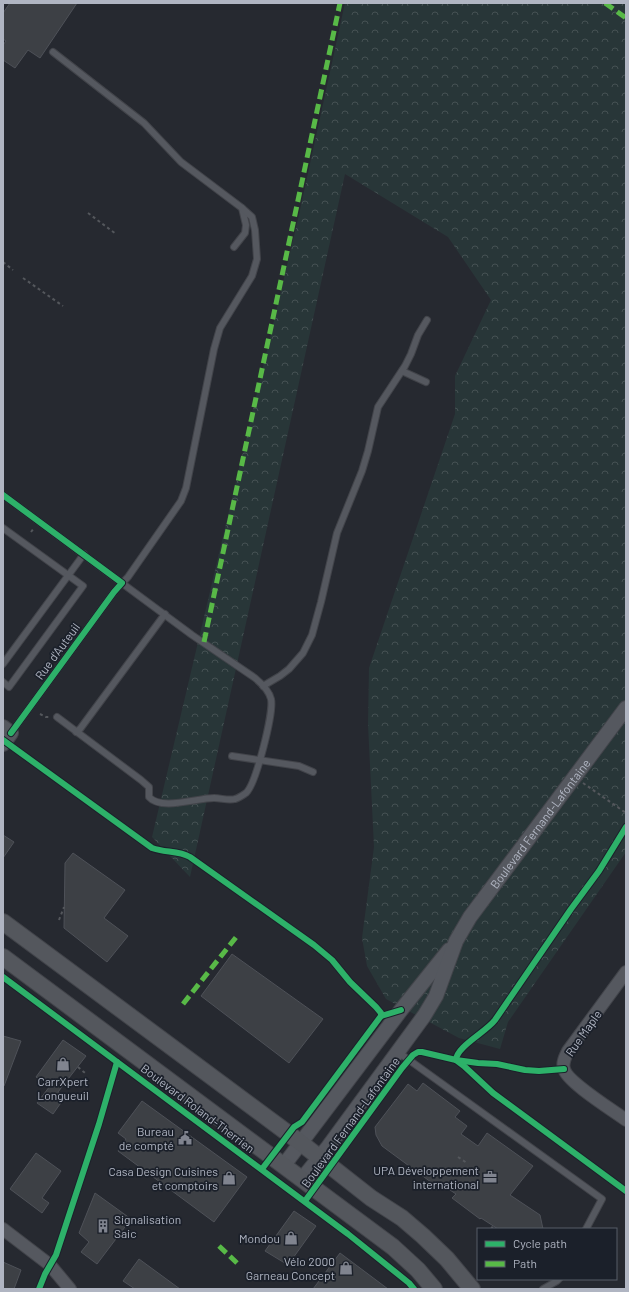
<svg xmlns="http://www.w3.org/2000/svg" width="629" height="1292" viewBox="0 0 629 1292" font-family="Barlow,sans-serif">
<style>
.forest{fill:url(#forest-crowns)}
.building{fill:#3d4045;stroke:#4e5158}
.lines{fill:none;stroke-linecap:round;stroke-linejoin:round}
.service-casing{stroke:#42444a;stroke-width:8}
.minor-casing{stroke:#42444a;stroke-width:14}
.tertiary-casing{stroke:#42444a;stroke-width:16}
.secondary-casing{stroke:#42444a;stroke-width:18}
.path{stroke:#54575c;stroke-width:2;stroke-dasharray:3 3;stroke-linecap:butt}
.service{stroke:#55585f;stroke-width:6}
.minor{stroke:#55585f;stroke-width:12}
.tertiary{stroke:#55585f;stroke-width:14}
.secondary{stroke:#54575d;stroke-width:16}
.quiet{stroke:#58b947;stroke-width:5;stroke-dasharray:10 5;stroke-linecap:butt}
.cycleway-casing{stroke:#1b202a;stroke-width:8}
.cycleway{stroke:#2db169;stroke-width:6}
.labels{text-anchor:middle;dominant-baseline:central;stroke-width:3.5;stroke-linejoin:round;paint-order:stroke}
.street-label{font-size:12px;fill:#b0b5c2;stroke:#1b202a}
.poi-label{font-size:12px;fill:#b0b5c2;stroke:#1b202a;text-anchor:end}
</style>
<defs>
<pattern id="forest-crowns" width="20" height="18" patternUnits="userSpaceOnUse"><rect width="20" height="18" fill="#283638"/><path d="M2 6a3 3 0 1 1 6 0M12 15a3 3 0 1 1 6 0" fill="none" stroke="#455153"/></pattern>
</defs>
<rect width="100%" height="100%" fill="#262930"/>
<path class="forest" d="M345,3H626V852L508,1022L500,1049L459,1038L386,999L367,966L362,938L374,847L368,724L369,668L455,414V376L491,300L448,237L345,174L190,877L152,837L298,219Z"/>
<g class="building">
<path d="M10,3H77L40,58L28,50L15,68L3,60V45L6,41L3,39V13Z"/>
<path d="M3,835L14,842L3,858Z"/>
<path d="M73,853L125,890L104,918L128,936L107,962L64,928L65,863Z"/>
<path d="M232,954L323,1019L289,1063L201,996Z"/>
<path d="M3,1036L21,1041L4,1086H3Z"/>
<path d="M63,1040L86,1056L58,1092L65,1097L53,1114L37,1103L50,1086L36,1077Z"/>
<path d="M423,1083L460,1111L455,1117L467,1126L461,1134L478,1146L487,1133L533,1166L510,1195L540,1215L543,1229H498L481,1218L480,1219L452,1198L456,1194L441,1184L439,1188L382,1146L376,1135L375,1127L408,1084L417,1091Z"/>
<path d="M142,1101L247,1177L214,1222L118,1151L126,1139L118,1133Z"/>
<path d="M36,1153L61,1171L42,1198L49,1203L42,1213L10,1189Z"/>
<path d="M95,1193L131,1219L97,1264L81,1252L89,1242L79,1233Z"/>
<path d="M294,1211L316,1226L288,1265L265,1251Z"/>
<path d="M340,1253L388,1289H313Z"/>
<path d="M139,1259L180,1289H135L123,1281Z"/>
<path d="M3,1262L21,1270L14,1289H3Z"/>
</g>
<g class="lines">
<g class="service-casing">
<g id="service">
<path d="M53,52L144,123L181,162L242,208L246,225L245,233L234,247"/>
<path d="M402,371L426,382"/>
<path d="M3,495L192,635L255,678C261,683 269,690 271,699C274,712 256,784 246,793C243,795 239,798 235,799C229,801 221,798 214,798C197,798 161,811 149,797V787L141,780L57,717"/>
<path d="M3,528L83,586L9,687L3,682"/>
<path d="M3,664L84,554"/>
<path d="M263,686L280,676L289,669L303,653L312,635L321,602L337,533L362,471L368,451L378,407L405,366L411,354L418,335L427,320"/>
<path d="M76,732L80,729L165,614"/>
<path d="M11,733L114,592L128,577L181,501L186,488L214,349L220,328L252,276L257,259L255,230L252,217L242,208"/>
<path d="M232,756L299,766L313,772"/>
<path d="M398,1052L602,1199L586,1229"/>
<path d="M543,1289L557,1281L559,1279"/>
</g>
</g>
<g class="minor-casing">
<g id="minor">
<path d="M626,972L568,1051C565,1057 562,1063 564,1069C567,1082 614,1111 626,1120"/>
<path d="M3,1229L50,1265L70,1289"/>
</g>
</g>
<g class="tertiary-casing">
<g id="tertiary">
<path d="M3,727L11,733L3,744"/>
<path d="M284,1165L401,1010L449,950"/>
<path id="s1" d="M302,1179L328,1147L424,1016L436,996L456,941L470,917L626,708"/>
</g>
</g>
<g class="secondary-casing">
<g id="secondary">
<path d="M3,922L301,1143L371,1198L402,1218L423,1236L447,1259L472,1289"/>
<path d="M3,957L393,1247L418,1270L434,1289"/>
</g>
</g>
<g class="path">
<path d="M88,213L116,234"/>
<path d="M3,262L13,270"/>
<path d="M23,278L63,306"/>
<path d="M31,532L34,528"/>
<path d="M40,714L46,717H50"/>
<path d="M583,783L626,813"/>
<path d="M59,920L64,907"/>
<path d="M419,1049L420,1052"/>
<path d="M78,1067L85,1073"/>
<path d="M458,1157L467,1163"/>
<path d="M491,1229L493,1226"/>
</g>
<use href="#service" class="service"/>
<use href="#minor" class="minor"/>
<use href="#tertiary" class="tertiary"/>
<use href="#secondary" class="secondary"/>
<g class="quiet">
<path d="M605,3L626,18"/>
<path d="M204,642L340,3"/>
<path d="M183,1004L237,936"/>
<path d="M219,1246L237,1263"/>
</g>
<g class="cycleway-casing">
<g id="cycleway">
<path d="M3,495L122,583L114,592L11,733"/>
<path d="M3,740L152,848C165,853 178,850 190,857L314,945L332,960L350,982L376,1007L381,1013V1016"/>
<path d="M626,827L599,871L571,909L495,1020C486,1032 456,1047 456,1060L464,1066L493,1093L626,1191"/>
<path d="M3,977L348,1234L409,1283L414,1289"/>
<path d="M262,1169L294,1127L302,1122L381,1016L401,1010"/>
<path d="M305,1201L402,1068L413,1055L418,1052H422L456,1060L478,1063L497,1064L525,1070L539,1071L564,1069"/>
<path d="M39,1289L45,1274L56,1255L99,1124L117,1062"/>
</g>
</g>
<use href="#cycleway" class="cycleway"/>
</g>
<defs>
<g id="shop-bare" transform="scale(1.08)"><path d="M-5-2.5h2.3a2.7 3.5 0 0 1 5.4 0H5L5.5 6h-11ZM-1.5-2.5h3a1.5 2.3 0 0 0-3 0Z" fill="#80848f" stroke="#1b202a" stroke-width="2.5" paint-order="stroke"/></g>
<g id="civic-bare" transform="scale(1.08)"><path d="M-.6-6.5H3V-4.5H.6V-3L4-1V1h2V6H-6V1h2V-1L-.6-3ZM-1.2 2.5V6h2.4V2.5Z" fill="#80848f" stroke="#1b202a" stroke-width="2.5" paint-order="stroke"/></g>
<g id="office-bare" transform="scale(1.08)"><path d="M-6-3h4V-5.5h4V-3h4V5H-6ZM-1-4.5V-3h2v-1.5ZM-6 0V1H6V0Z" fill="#80848f" stroke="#1b202a" stroke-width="2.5" paint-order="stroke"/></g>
<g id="building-bare" transform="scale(1.08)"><path d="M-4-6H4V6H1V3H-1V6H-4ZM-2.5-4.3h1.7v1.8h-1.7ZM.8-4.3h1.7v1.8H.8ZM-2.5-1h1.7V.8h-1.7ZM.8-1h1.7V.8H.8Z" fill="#80848f" stroke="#1b202a" stroke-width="2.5" paint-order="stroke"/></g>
</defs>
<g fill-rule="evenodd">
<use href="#shop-bare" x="63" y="1064"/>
<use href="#civic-bare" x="185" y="1138"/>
<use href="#office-bare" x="490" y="1177"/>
<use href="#shop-bare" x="229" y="1178"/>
<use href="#building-bare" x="103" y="1226"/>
<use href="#shop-bare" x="291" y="1238"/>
<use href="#shop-bare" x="346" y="1268"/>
</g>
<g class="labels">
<g class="street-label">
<text transform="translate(57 651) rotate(-54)">Rue d'Auteuil</text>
<text stroke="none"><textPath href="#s1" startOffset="430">Boulevard Fernand-Lafontaine</textPath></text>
<text transform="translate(583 1033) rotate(-55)">Rue Maple</text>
<text transform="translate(198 1108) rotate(37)">Boulevard Roland-Therrien</text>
<text transform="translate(350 1122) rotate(-54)">Boulevard Fernand-Lafontaine</text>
</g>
<g class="poi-label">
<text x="63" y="1081" text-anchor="middle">CarrXpert<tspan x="63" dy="14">Longueuil</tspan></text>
<text x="174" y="1131">Bureau<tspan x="174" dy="14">de compté</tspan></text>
<text x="479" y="1170">UPA Développement<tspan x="479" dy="14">international</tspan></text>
<text x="218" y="1171">Casa Design Cuisines<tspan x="218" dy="14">et comptoirs</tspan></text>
<text x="114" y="1219" text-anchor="start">Signalisation<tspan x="114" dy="14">Saic</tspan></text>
<text x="280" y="1238">Mondou</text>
<text x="335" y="1261">Vélo 2000<tspan x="335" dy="14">Garneau Concept</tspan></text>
</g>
</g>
<rect width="629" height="1292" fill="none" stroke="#b0b5c2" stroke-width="8"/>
<rect x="477" y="1228" width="140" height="52" fill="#1b202a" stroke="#575c67"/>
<rect x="485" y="1241" width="20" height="6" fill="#2db169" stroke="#575c67"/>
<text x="513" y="1248" font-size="12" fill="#b0b5c2">Cycle path</text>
<rect x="485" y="1261" width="20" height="6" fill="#58b947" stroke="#575c67"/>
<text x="513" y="1268" font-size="12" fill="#b0b5c2">Path</text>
</svg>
